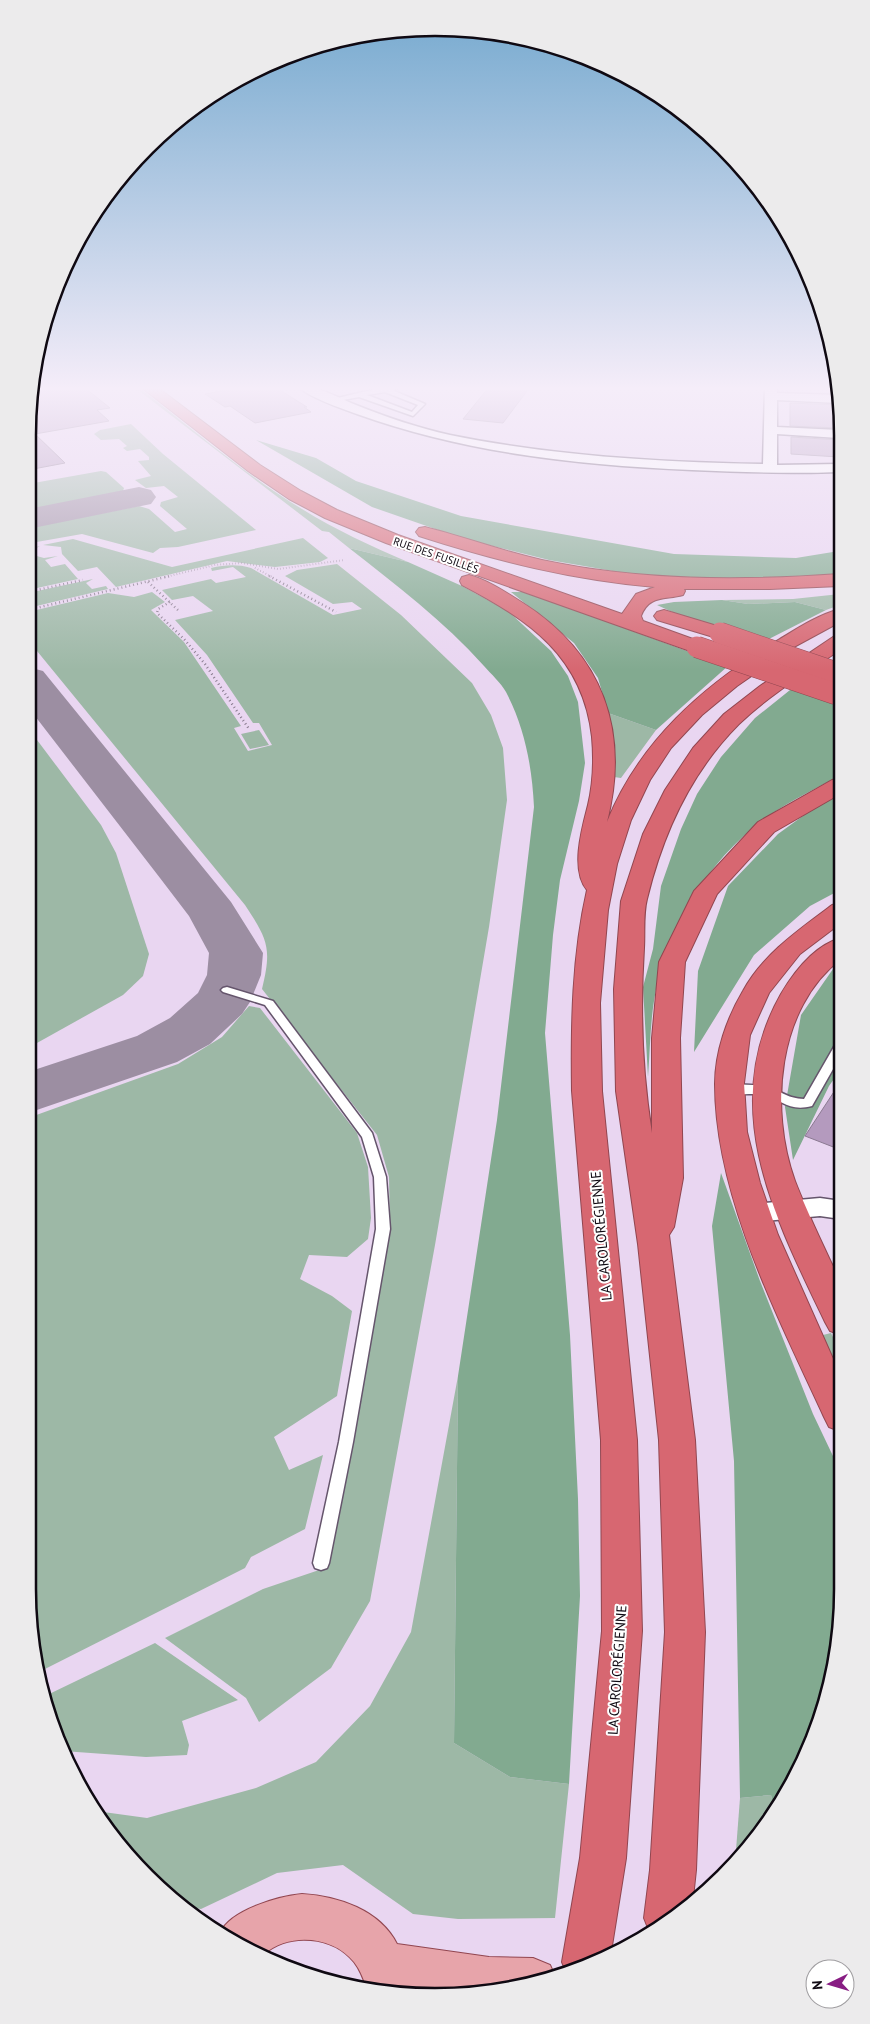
<svg xmlns="http://www.w3.org/2000/svg" width="870" height="2024" viewBox="0 0 870 2024" font-family="'PT Sans',sans-serif">
<style>
.green{fill:#9db8a6}
.forest{fill:#82aa90}
.lines{fill:none;stroke-linecap:round;stroke-linejoin:round}
.taxiway{fill:#9c8ea2;fill-rule:evenodd}
.building{fill:#b49abe;stroke:#8b7a92}
.lane-casing{stroke:#65556c;stroke-width:3}
.street-casing{stroke:#65556c;stroke-width:3}
.primary-casing{stroke:#914650;stroke-width:2}
.highway-casing{stroke:#914650;stroke-width:2}
.path-far1{stroke:#887b8e;stroke-width:2;stroke-dasharray:0.5 2.5;stroke-linecap:butt}
.path{stroke:#887b8e;stroke-width:2.5;stroke-dasharray:1 3;stroke-linecap:butt}
.lane{fill:#fff;fill-rule:evenodd}
.street{fill:#fff;fill-rule:evenodd}
.primary{fill:#e7a4aa;fill-rule:evenodd}
.highway{fill:#d76771;fill-rule:evenodd}
.highway-bridge-casing{stroke:#914650;stroke-width:22;stroke-linecap:butt}
.highway-bridge{stroke:#d76771;stroke-width:21}
.labels{text-anchor:middle;dominant-baseline:central;stroke-width:4;stroke-linejoin:round;paint-order:stroke}
.far-street-label{font-size:11px;fill:#0f0912;stroke:#fff}
.street-label{font-size:14px;fill:#0f0912;stroke:#fff}
.rim{fill:none;stroke:#0f0912;stroke-width:2.5}
</style>
<rect width="100%" height="100%" fill="#e9d6f1"/>
<g class="green">
<path d="M134,387H138C192,428 244,474 302,509C336,530 371,546 408,562L349,548L329,532L322,531Z"/>
<path d="M131,424L163,454L256,530L178,547L160,548L153,553L82,534L31,543L28,539V528L139,506L149,509L175,532L187,529L160,506L161,502L178,497L164,486L146,488L135,480L151,476L138,461L149,460V457L140,449L127,451L123,448L127,446L119,439L101,440L94,434L100,430Z"/>
<path d="M101,471L106,472L124,488L123,491L28,511V484Z"/>
<path d="M303,538L328,558L320,562L275,567L227,561L116,587L97,567L78,571L62,554L61,547L43,545L73,539L172,567Z"/>
<path d="M40,546L31,551L33,555L44,558L58,556L45,560L51,567L65,564L78,579L28,590V549Z"/>
<path d="M337,564L401,615L472,683L491,715L503,748L507,800L489,927L435,1245L370,1601L331,1668L259,1722L246,1698L165,1638L263,1589L328,1567L390,1230L389,1177L377,1135L262,989C272,948 268,940 245,905L28,640V612L108,593L134,597L152,592L165,602L151,610L184,642L241,726L234,728L248,751L272,745L259,723H253L207,655L175,620L213,611L193,596L172,600L162,590L211,579L216,583L246,577L233,567L212,571L211,568C225,565 237,564 251,568L333,615L362,609L352,602L333,604L285,576L297,570Z"/>
<path d="M93,579L86,583L92,589L106,586L108,589L28,608V593Z"/>
<path d="M840,594V605L826,610L795,602L748,604L722,600L793,599Z"/>
<path d="M608,713L656,730L621,778L614,777L613,745Z"/>
<path d="M28,728L101,825L116,853L149,954L143,976L123,995L28,1048Z"/>
<path d="M259,730L269,745L250,749L241,734Z"/>
<path d="M249,1006L260,1008L357,1133L368,1167L371,1218L368,1239L347,1257L309,1255L300,1279L332,1296L352,1311L337,1396L274,1437L289,1470L323,1455L305,1529L251,1557L245,1568L41,1671L28,1589V1118L178,1064L222,1037Z"/>
<path d="M831,1333L842,1355V1383L819,1336Z"/>
<path d="M458,1376L454,1743L510,1777L569,1784L555,1918L458,1919L413,1914L343,1865L277,1873L201,1909L188,1907L128,1857L96,1811L147,1818L256,1788L316,1762L370,1706L411,1632Z"/>
<path d="M155,1643L238,1700L182,1721L189,1745L187,1755L146,1757L63,1751L49,1720L45,1696Z"/>
<path d="M771,1795L775,1811L742,1857L735,1863L740,1798Z"/>
</g>
<g class="forest">
<path d="M256,440L316,458L356,481L461,516L674,554L796,558L839,551L840,573L811,577L722,580L636,575L549,560L464,539L372,507Z"/>
<path d="M349,548L408,562L462,586L508,611L551,651L568,676L578,702L585,763L579,801L560,880L553,935L545,1033L570,1335L578,1499L580,1596L569,1784L510,1777L454,1743L458,1376L497,1120L534,807C532,767 525,728 506,692C501,683 491,674 484,666C444,621 396,585 349,548Z"/>
<path d="M511,592H526L728,666L656,730L608,713L598,678L574,643Z"/>
<path d="M722,600L748,604L795,602L826,610L761,643L683,617L657,605L674,602Z"/>
<path d="M795,686L840,702V776C816,788 792,800 770,815C710,857 665,928 654,1001C650,1026 650,1052 648,1077L643,987L653,949L661,886L681,829L697,794L721,757L755,718Z"/>
<path d="M840,789V890L810,906L754,955L694,1052L698,971L728,886L778,834Z"/>
<path d="M841,964V1069L829,1086L793,1160L785,1107L801,1015L833,969Z"/>
<path d="M721,1173L760,1281L813,1414L842,1475V1589L821,1720L788,1792L775,1811L771,1795L740,1798L734,1461L712,1226Z"/>
</g>
<g class="lines">
<g class="taxiway">
<path d="M139,487L151,490L156,497L151,504L28,529V509Z"/>
<path d="M28,667L43,671L231,902L263,953L261,975L250,1002L242,1014L210,1044L177,1062L28,1113V1072L137,1036L170,1018L198,993L207,975L209,953L189,916L160,878L28,707Z"/>
</g>
</g>
<g class="building">
<path d="M35,387H84L110,408L97,410L109,421L35,434L65,463L28,470V435Z"/>
<path d="M243,387H275L307,407H304L311,412L255,423L230,406L225,407L205,394Z"/>
<path d="M489,387H530L503,423L463,419Z"/>
<path d="M790,403L839,405V428L790,426Z"/>
<path d="M791,437L839,440V457L791,454Z"/>
<path d="M841,1081V1150L805,1136Z"/>
</g>
<g class="lines">
<g class="lane-casing">
<g id="lane">
<path d="M384,387H403L392,390L425,404L413,416L359,397L332,402L329,400ZM385,392L418,405L412,412L367,395Z"/>
<path d="M227,987L273,1001L372,1133L386,1177L390,1229L353,1442L329,1563L327,1568L321,1570L315,1568L313,1563L339,1442L376,1229L374,1177L362,1137L265,1005L223,992L221,990L223,988Z"/>
<path d="M841,1041V1055L812,1106C789,1112 782,1100 764,1095C753,1092 731,1098 723,1088C728,1082 762,1085 770,1088C785,1093 787,1098 804,1099L835,1045Z"/>
</g>
</g>
<g class="street-casing">
<g id="street">
<path d="M299,387C319,385 337,398 356,405C386,417 418,428 450,435C553,456 658,462 763,464L765,387H777V393L839,395V403L777,400V427L839,430V438L777,434V465L839,464V472C790,474 741,472 692,470C577,465 466,453 357,414C343,409 308,397 299,387Z"/>
<path d="M820,1198L841,1201V1219L820,1216L753,1222L744,1220L740,1213L744,1206L753,1204Z"/>
</g>
</g>
<g class="primary-casing">
<path id="primary" d="M302,1894C338,1896 380,1910 397,1944L489,1957L533,1958L550,1965L554,1974L514,1989L435,1996L367,1990C364,1980 361,1971 354,1962C333,1936 290,1932 264,1954L231,1942L220,1933C230,1910 279,1896 302,1894Z"/>
</g>
<g class="highway-casing">
<g id="highway">
<path d="M141,387H157L260,465L301,491L337,510L398,535L622,614L636,594L655,587C573,580 497,561 419,536L416,532L419,528L425,527C464,537 502,551 542,560C640,581 740,581 840,574V586L770,589H684L685,591L683,595C664,600 649,595 641,616L643,621L704,643L707,647L704,651H690L386,543L325,518L289,499L248,471Z"/>
<path d="M469,575C488,580 507,593 523,603C603,654 630,731 607,822C639,742 703,686 775,642C795,630 817,615 840,609V622L792,648L737,686L702,715L671,748L650,780L631,820L617,864L608,910L600,1003L602,1091L637,1440L642,1631L626,1858L611,1952L565,1969L562,1962L580,1858L602,1631L601,1440L572,1091C571,1024 572,956 587,890C570,870 582,828 588,805C593,784 594,759 592,737C583,656 529,620 462,585L460,581L462,577Z"/>
<path d="M664,610L727,629L730,633L727,637L720,639L657,620L654,616L657,612Z"/>
<path d="M840,635V650C806,673 769,695 739,724C691,772 663,833 647,899C643,914 645,932 644,948C640,1011 642,1071 652,1133V1038L659,962L694,891L758,822L832,780L840,778V794L774,832L717,894L685,962L680,1038L683,1178L674,1227L669,1235L695,1440L705,1632L696,1870L693,1898L650,1933L644,1918L650,1870L665,1632L659,1440L638,1244L616,1091L614,989L621,901L643,834L665,790L693,748L724,714L760,686L833,637Z"/>
<path d="M840,903L841,923L800,954L769,993L750,1035L744,1083L747,1132L760,1183L778,1235L842,1379V1432L829,1427L824,1417C778,1317 715,1196 715,1084C715,1052 727,1018 743,991C763,954 800,929 832,905Z"/>
<path d="M841,938V959C777,1008 769,1109 795,1181C805,1207 817,1232 829,1258C833,1267 839,1276 841,1286C845,1300 842,1320 842,1335L830,1331L825,1322C775,1218 717,1107 781,994C794,972 815,945 841,938Z"/>
</g>
</g>
<g class="path-far1">
<path d="M255,568L272,577"/>
<path d="M165,577L215,565L242,563L278,569L345,560"/>
</g>
<g class="path">
<path d="M269,576L336,612"/>
<path d="M148,582L178,610"/>
<path d="M28,592L83,580"/>
<path d="M170,602L158,609L157,613L184,639L205,664L249,729"/>
<path d="M28,610L170,576"/>
</g>
<use href="#lane" class="lane"/>
<use href="#street" class="street"/>
<use href="#primary" class="primary"/>
<use href="#highway" class="highway"/>
<g class="highway-bridge-casing">
<g id="highway-bridge">
<path d="M720,633L840,674"/>
<path d="M697,647L836,694"/>
</g>
</g>
<use href="#highway-bridge" class="highway-bridge"/>
</g>
<linearGradient id="sky" x2="0" y2="1"><stop stop-color="#73a8ce"/><stop offset="0.58" stop-color="#f5edf9"/><stop offset="1" stop-color="#f5edf9" stop-opacity="0"/></linearGradient>
<rect width="870" height="670" fill="url(#sky)"/>
<g class="labels">
<g class="far-street-label">
<text transform="translate(436 555) rotate(19)">RUE DES FUSILLÉS</text>
</g>
<g class="street-label">
<text transform="translate(601 1236) rotate(-95)">LA CAROLORÉGIENNE</text>
<text transform="translate(617 1670) rotate(-86)">LA CAROLORÉGIENNE</text>
</g>
</g>
<path d="M0 0H870V2024H0ZM435 36H435A399 399 0 0 1 834 435V1589A399 399 0 0 1 435 1988H435A399 399 0 0 1 36 1589V435A399 399 0 0 1 435 36Z" fill="#ecebec" fill-rule="evenodd"/>
<path class="rim" d="M435 36H435A399 399 0 0 1 834 435V1589A399 399 0 0 1 435 1988H435A399 399 0 0 1 36 1589V435A399 399 0 0 1 435 36Z"/>
<g transform="translate(830 1984) rotate(265)"><circle r="24" fill="#ffffff" stroke="#9f9da0"/>
<path d="M0-4L9 19L0 12L-9 19Z" fill="#881d83"/>
<text y="-8" font-size="14" font-weight="bold" text-anchor="middle" fill="#0f0912">N</text>
</g>
</svg>
